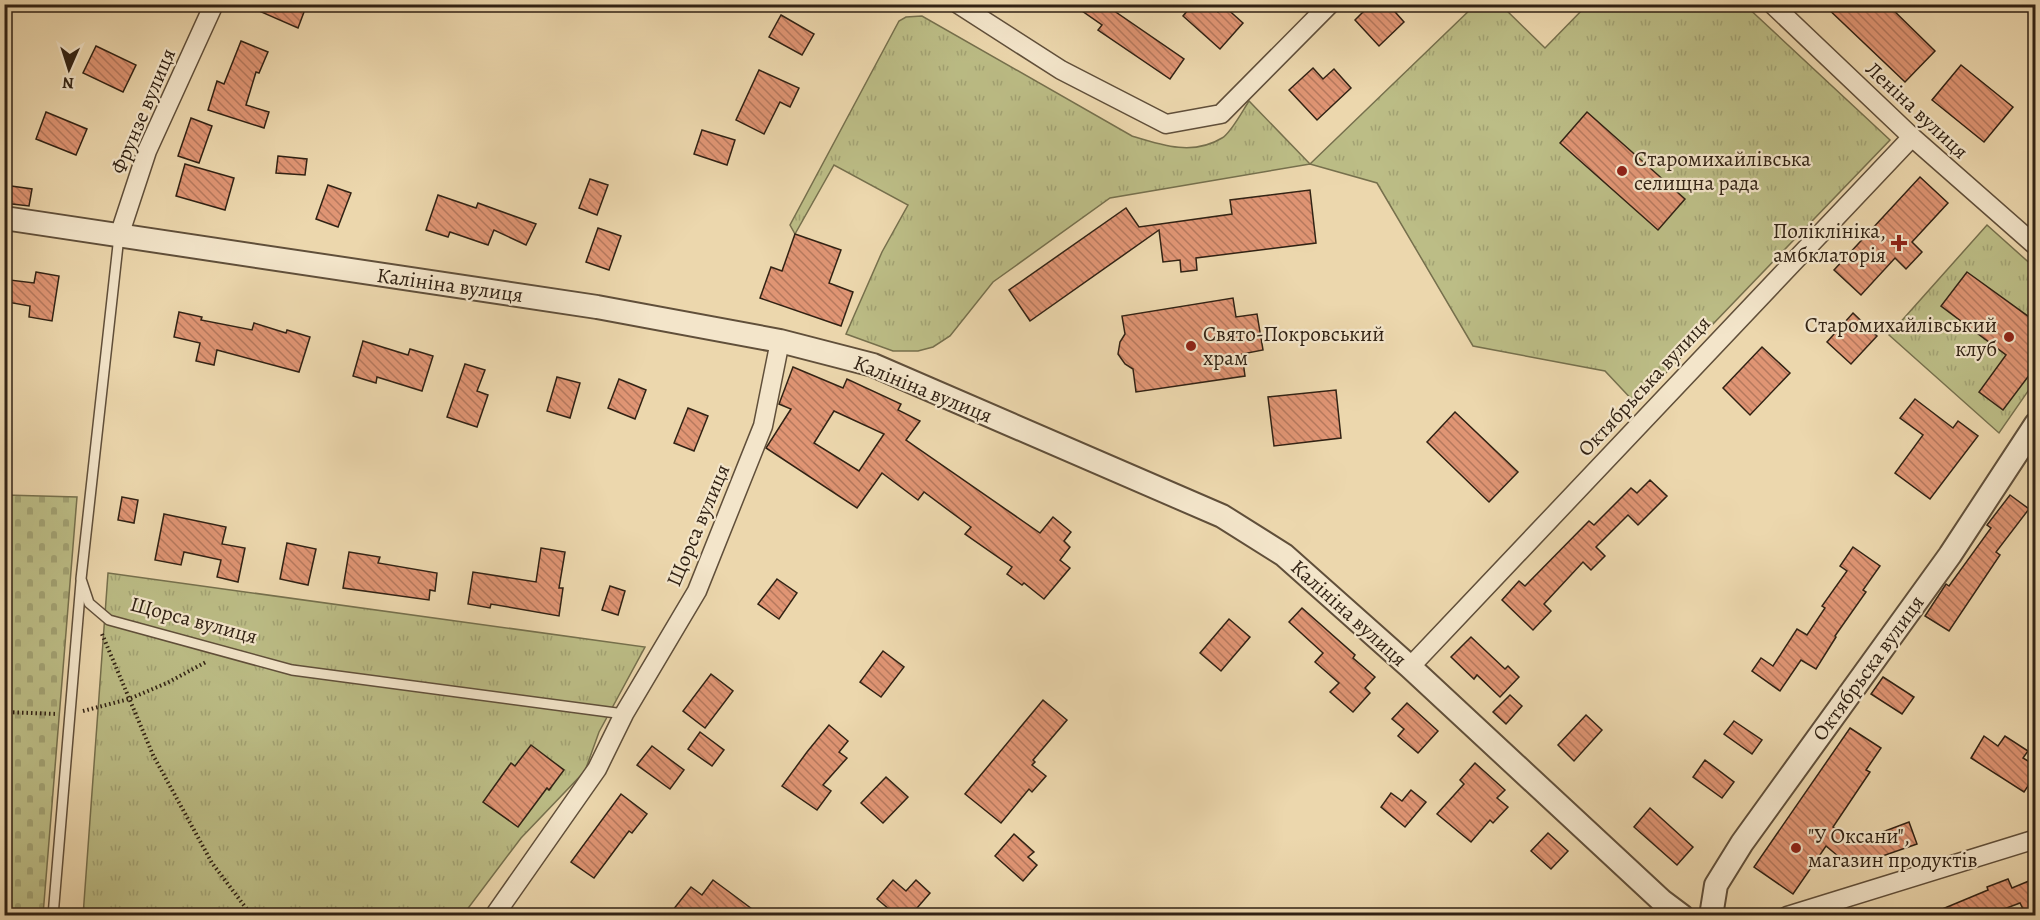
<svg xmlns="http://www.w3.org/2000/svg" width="2040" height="920" viewBox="0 0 2040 920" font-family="Alegreya,serif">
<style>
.grass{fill:url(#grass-tufts);stroke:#76704d;stroke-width:1.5}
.cemetery{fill:url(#cemetery-stones);stroke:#76704d;stroke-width:1.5}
.building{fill:url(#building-back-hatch);stroke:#312214;stroke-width:1.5;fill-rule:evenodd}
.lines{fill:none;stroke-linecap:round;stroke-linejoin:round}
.service-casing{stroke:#604f3a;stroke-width:12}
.minor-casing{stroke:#604f3a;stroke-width:21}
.tertiary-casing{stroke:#604f3a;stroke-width:26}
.path{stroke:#312214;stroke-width:4;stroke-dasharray:1.5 3;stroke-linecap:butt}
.service{stroke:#f3e5ca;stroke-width:9}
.minor{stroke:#f3e5ca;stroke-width:18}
.tertiary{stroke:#f3e5ca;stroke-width:22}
.poi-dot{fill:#8f2418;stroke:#f3e5ca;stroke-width:2}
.labels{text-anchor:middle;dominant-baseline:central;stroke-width:4.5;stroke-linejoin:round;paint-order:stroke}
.street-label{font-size:21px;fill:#312214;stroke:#f3e5ca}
.poi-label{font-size:21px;fill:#312214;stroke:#f3e5ca;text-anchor:start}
</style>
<defs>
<pattern id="grass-tufts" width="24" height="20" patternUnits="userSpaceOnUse" patternTransform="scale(1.5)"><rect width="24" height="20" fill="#bcbd86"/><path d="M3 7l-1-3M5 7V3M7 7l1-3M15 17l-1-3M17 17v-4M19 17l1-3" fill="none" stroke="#a2a273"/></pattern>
<pattern id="cemetery-stones" width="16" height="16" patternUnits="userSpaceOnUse" patternTransform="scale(1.5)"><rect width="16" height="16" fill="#bcbd86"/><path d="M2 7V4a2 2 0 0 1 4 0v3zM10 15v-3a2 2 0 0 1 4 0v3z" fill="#a2a273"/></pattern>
<pattern id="building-back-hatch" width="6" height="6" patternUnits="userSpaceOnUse" patternTransform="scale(1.5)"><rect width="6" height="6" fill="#e09574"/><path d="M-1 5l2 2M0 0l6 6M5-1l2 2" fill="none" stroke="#b6795e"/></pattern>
</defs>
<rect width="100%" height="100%" fill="#ecd7ad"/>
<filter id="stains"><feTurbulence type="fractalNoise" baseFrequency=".00333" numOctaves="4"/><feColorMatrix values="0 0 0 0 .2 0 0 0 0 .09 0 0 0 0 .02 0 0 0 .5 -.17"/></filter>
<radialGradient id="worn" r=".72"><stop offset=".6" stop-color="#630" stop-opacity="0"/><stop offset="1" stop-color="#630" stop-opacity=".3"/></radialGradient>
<g class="grass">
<path d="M1475,5H1501L1545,48L1587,5H1745L1890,140L1636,404L1605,371L1473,346L1377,183L1310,164L1110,198L993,282L950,336L933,347L918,351H893L846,334L882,252L908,205L834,165L795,234L790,225L899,21L906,17L922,16L1132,136C1161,145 1193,156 1222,138C1231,133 1243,110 1249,101L1310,164Z"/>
<path d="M1987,225L2035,268V381L1999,433L1889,335Z"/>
<path d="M108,573L645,647L599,732L585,771L521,838L463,915L83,916Z"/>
</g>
<path class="cemetery" d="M5,495L77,497L43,915H5Z"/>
<g class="building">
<path d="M243,4H307L298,28Z"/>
<path d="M1072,4H1104L1184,59L1170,79L1098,30L1102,25Z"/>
<path d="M1193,4H1210L1218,12L1224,6L1243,23L1220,49L1183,16Z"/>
<path d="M1371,4H1388L1404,22L1379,46L1355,20Z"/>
<path d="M1823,4H1887L1935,51L1905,82Z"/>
<path d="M781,15L814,34L802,55L769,37Z"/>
<path d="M241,41L268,52L259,73L256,72L246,105L269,112L264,128L208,110L217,81L224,84Z"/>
<path d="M96,46L136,65L123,92L83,73Z"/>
<path d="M1961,65L2013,107L1984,142L1932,100Z"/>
<path d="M1313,68L1323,79L1334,69L1351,88L1317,120L1289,90Z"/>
<path d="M759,70L799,88L790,107L780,102L764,134L736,120Z"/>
<path d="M46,112L87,129L76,155L36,139Z"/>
<path d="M1587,112L1685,199L1658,230L1560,143Z"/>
<path d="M191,118L212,126L199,163L178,156Z"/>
<path d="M702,130L735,140L727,165L694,154Z"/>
<path d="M278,156L307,159L305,175L276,173Z"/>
<path d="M185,164L234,178L225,210L176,196Z"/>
<path d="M1920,177L1948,203L1912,242L1922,252L1906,269L1895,258L1861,295L1834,270Z"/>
<path d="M590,179L608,185L597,215L579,208Z"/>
<path d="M4,185L32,189L29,206L4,203Z"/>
<path d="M328,185L351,193L338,227L316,219Z"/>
<path d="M1310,190L1316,243L1196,258L1197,270L1181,272L1180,260L1163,262L1159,230L1030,321L1009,290L1126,208L1139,227L1232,214L1230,200Z"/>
<path d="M438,195L476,208L478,203L536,224L526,245L494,230L488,245L450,232L448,237L426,230Z"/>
<path d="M598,228L621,236L609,270L586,262Z"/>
<path d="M795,234L841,250L829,283L853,292L841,326L760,298L771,267L782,271Z"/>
<path d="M36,272L59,276L52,321L29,317L30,306L7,302L10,280L34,283Z"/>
<path d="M1967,272L2036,322V366L2003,410L1979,392L2006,355L1941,306Z"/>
<path d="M1233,298L1236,317L1257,314L1263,350L1242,354L1245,376L1136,392L1133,369L1125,364L1118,354L1120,342L1125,334L1122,316Z"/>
<path d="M179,312L202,317L201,320L252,330L254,323L286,333L287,330L310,337L299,372L217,350L214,365L196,361L200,343L174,337Z"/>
<path d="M1853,313L1877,336L1851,364L1827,342Z"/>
<path d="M363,341L408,355L410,349L433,356L422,391L377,377L376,383L353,376Z"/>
<path d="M1762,347L1790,373L1750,415L1723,388Z"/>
<path d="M465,364L485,370L477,391L488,395L477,427L447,417Z"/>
<path d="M793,367L843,388L847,379L901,404L898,410L920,421L906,440L1040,533L1053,517L1071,532L1064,541L1070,547L1060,560L1070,568L1044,599L1024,583L1022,585L1007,574L1012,567L965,534L971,527L924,492L918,500L882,473L857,508L766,448L791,409L779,404ZM834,411L884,434L859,471L814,443Z"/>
<path d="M557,377L580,383L570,418L547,411Z"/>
<path d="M619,379L646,390L635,419L608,408Z"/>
<path d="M1336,390L1341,438L1274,446L1268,397Z"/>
<path d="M1915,399L1953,428L1958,421L1978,436L1930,499L1895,473L1923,435L1900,418Z"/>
<path d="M688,408L708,416L694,451L674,443Z"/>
<path d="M1455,412L1518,472L1489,502L1427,442Z"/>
<path d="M1650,480L1667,496L1638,525L1628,515L1596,547L1605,556L1591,570L1583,562L1544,604L1551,611L1533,630L1502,600L1519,581L1525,586L1589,521L1594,525L1631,488L1637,493Z"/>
<path d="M2010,495L2029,509L1996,552L2000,555L1949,631L1925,616L1946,584L1949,586L1991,528L1987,525Z"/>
<path d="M122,497L138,500L134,523L118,520Z"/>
<path d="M164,514L226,527L222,544L245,548L238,582L217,577L221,560L184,552L181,565L155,560Z"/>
<path d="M287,543L316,549L308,585L280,579Z"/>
<path d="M1853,547L1880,566L1863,590L1866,592L1835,636L1836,637L1816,669L1801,660L1780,691L1752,671L1761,658L1773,666L1797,629L1807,635L1825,608L1822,606L1847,571L1840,566Z"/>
<path d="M541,548L565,552L559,588H563L559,616L491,604L490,608L468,604L473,572L536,582Z"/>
<path d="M349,552L380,557L378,563L437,573L435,591L430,590L429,600L343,588Z"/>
<path d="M777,579L797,593L779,619L758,604Z"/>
<path d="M610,586L625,591L618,615L602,610Z"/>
<path d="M1302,608L1355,655L1353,658L1375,677L1365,688L1370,693L1353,712L1330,692L1339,683L1315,662L1323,653L1289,622Z"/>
<path d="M1229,619L1250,637L1221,671L1200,653Z"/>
<path d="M1471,637L1505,669L1508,666L1519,677L1500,697L1477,675L1474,679L1451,657Z"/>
<path d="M883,651L904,667L881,697L860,682Z"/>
<path d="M711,674L733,691L705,728L683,711Z"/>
<path d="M1883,677L1914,697L1902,714L1871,694Z"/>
<path d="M1510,695L1522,706L1506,724L1493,712Z"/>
<path d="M1043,700L1067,720L1033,760L1035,762L1032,765L1046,776L1032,792L1029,789L1001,823L965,794Z"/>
<path d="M1407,703L1438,731L1418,753L1398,736L1404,729L1392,719Z"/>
<path d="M1586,715L1602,730L1574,761L1558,745Z"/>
<path d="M1734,721L1762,740L1752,754L1724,734Z"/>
<path d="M829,725L848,741L839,752L847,758L823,785L831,791L817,810L782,786L807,752Z"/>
<path d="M1850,728L1881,748L1866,770L1870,772L1833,827L1856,842L1909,822L1917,844L1851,867L1826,846L1793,894L1754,867Z"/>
<path d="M700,732L724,750L712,766L688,749Z"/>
<path d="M1984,736L1998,746L2005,736L2028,751L2023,758L2036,766V774L2024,792L1971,758Z"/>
<path d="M531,745L564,770L549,790L547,788L518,827L483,802L511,763L515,766Z"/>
<path d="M652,746L684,770L670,789L637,765Z"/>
<path d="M1705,760L1734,782L1722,798L1693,777Z"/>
<path d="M1475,763L1505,790L1497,798L1508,807L1493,823L1490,820L1471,842L1437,814L1464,784L1460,780Z"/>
<path d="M886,777L908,797L883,823L861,803Z"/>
<path d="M1411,790L1426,802L1405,827L1381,807L1391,793L1402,801Z"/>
<path d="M621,794L647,814L632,833L629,831L594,878L571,862Z"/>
<path d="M1650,808L1693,847L1677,865L1634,827Z"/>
<path d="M1548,833L1568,851L1551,869L1531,851Z"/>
<path d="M1014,834L1034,852L1028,857L1037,865L1023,881L995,856Z"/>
<path d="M2036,878V915H2026L2020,903L1988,915H1928L1988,890L1987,887L2008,879L2012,888Z"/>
<path d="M713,880L732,894L760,915H726L717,908L711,915H669L691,887L702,895Z"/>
<path d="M893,880L906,891L916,880L930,893L911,915H896L877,899Z"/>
</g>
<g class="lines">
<g class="service-casing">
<g id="service">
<path d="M119,236L81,579L89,603L109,620L292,670L624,714"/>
<path d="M53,916L81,582"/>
</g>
</g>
<g class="minor-casing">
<g id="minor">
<path d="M958,4L1061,70L1166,124L1221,114L1330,4"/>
<path d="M1772,4L1912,137L2036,246"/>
<path d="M119,236L147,151L214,4"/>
<path d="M1410,667L1912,137"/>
<path d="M494,916L597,769L624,714L697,591L763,426L780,341"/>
<path d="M1787,916L2036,839"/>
</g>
</g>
<g class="tertiary-casing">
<g id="tertiary">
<path d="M4,218L597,307L780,341L873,365L1222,516L1284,555L1410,667L1662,901L1682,916"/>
<path d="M1711,916L1716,885L1742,843L1950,555L2036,424"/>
</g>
</g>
<g class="path">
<path d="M102,634L153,755L212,863L252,916"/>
<path d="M83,711L129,699L167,683L206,662"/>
<path d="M4,712L58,714"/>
</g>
<use href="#service" class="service"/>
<use href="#minor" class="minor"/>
<use href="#tertiary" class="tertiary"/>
</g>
<g class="poi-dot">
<circle cx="1622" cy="171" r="6"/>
<path d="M1896 234h6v6h6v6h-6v6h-6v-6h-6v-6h6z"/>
<circle cx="2009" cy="337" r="6"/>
<circle cx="1191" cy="346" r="6"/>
<circle cx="1796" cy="848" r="6"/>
</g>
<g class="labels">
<g class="street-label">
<text transform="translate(1917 110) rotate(43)">Леніна вулиця</text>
<text transform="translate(143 111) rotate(-67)">Фрунзе вулиця</text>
<text transform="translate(450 285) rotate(8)">Калініна вулиця</text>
<text transform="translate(1644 386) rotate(-47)">Октябрьська вулиця</text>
<text transform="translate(923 389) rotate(22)">Калініна вулиця</text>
<text transform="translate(698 525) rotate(-67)">Щорса вулиця</text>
<text transform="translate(1349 613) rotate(42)">Калініна вулиця</text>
<text transform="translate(194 620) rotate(15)">Щорса вулиця</text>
<text transform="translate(1868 668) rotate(-54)">Октябрьска вулиця</text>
</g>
<g class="poi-label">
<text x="1634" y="159">Старомихайлівська<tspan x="1634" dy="24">селищна рада</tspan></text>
<text x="1886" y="231" text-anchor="end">Поліклініка,<tspan x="1886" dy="24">амбклаторія</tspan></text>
<text x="1997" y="325" text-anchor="end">Старомихайлівський<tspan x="1997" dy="24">клуб</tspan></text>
<text x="1203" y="334">Свято-Покровський<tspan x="1203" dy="24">храм</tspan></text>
<text x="1808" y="836">"У Оксани",<tspan x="1808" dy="24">магазин продуктів</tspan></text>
</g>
</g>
<rect width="2040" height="920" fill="none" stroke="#ecd7ad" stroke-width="24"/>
<rect x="6" y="6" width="2028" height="908" fill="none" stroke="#312214" stroke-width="3"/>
<rect x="12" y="12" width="2016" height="896" fill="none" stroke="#312214" stroke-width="1.5"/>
<g transform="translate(69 69) rotate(183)" stroke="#f3e5ca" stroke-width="4.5" paint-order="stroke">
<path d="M0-4.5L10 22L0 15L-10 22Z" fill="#312214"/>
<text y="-9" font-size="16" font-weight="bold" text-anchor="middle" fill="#312214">N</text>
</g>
<rect width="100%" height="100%" filter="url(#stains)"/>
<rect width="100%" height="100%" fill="url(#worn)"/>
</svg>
